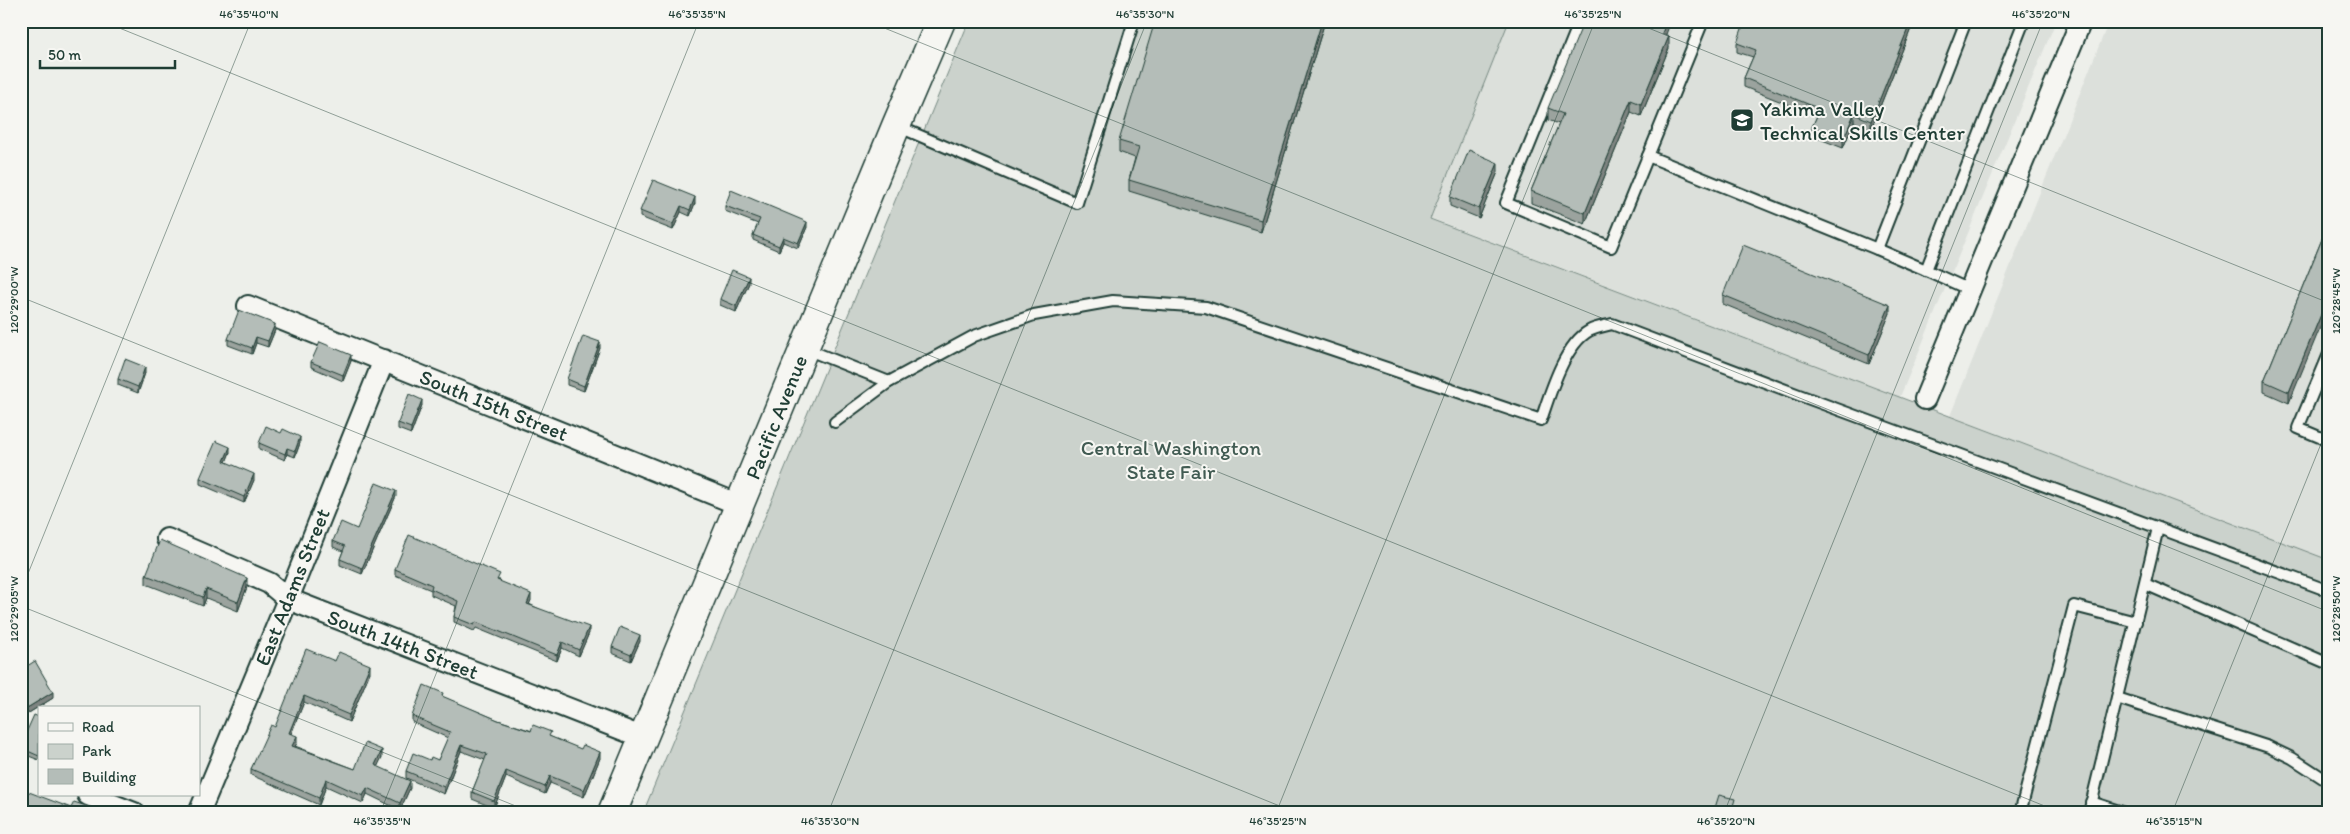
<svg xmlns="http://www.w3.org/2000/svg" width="2350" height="834" viewBox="0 0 2350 834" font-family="Itim,sans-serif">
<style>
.built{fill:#dce0db}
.green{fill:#cbd2cc;stroke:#758880}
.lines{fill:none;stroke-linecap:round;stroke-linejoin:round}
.lane-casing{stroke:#1f3d34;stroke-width:14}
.street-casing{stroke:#1f3d34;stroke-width:24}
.secondary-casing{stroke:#1f3d34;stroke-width:31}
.lane{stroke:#f6f6f2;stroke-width:10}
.street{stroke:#f6f6f2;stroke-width:20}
.secondary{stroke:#f6f6f2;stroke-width:28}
.wall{fill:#9ba39e;stroke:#1f3d34}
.shaded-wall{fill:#7e8481;stroke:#1f3d34}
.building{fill:#b4bdb8;stroke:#1f3d34}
.ticks{fill:none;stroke:#1f3d34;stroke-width:1;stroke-opacity:0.45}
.labels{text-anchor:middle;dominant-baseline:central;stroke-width:4;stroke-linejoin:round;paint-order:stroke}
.poi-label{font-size:21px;fill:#1f3d34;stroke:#f6f6f2;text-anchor:start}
.street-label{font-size:21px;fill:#1f3d34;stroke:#f6f6f2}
.park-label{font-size:21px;fill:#415b52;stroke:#f6f6f2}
.neatline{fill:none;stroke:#1f3d34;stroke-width:2}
.ticks-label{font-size:12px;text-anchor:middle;fill:#1f3d34}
</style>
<rect width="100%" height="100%" fill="#edefea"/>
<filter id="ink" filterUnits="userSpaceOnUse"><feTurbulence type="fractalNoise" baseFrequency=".02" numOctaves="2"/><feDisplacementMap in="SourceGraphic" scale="10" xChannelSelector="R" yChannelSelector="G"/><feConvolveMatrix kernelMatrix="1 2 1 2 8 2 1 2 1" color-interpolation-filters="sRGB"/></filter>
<g filter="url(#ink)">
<g class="built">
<path d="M1509,21H2056L1900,397L1430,218Z"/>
<path d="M2109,21H2329V560L1950,416Z"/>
</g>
<path class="green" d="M969,21H1509L1430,219L2329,560V813H643Z"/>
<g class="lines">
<g class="lane-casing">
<g id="lane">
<path d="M1580,21L1506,203L1611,247L1703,21"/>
<path d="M1966,21L1877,249L1926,270L2024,21"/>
<path d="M897,126L1077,203L1134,21"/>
<path d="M1648,156L1877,249"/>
<path d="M1926,270L1970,290"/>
<path d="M806,349L889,382"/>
<path d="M2329,354L2298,428L2329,441"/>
<path d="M835,422L889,382L974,336L1034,315L1113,301L1206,307L1541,420C1550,394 1564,345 1589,331C1596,327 1605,326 1612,324L1799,395L2329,591"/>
<path d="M2145,584L2329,664"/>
<path d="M2117,698L2269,747L2292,758L2329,782"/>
<path d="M2091,802L2125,813"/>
<path d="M2020,813L2074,606L2136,622"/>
<path d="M2089,813L2158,528"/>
</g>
</g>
<g class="street-casing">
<g id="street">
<path d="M248,306L740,505"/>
<path d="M1925,399L2081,21"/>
<path d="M167,539L269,583L288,599L644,738"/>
<path d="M88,795L134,813"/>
<path d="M199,813L288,599L384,360"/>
</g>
</g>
<g class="secondary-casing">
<path id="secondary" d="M612,813L896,126L941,21"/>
</g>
<use href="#lane" class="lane"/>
<use href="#street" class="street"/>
<use href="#secondary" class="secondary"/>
</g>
<g class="wall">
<path d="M1325,21L1261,232L1129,191V180L1135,158L1119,152V141Z"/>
<path d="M1755,21H1914L1871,129L1854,122L1843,148L1812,136V127L1817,116L1744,87V78L1753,57L1737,52V43L1753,26Z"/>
<path d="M1666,35L1669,48L1641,116L1631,112L1585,224L1531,203V191L1559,124L1548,120V108Z"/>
<path d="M1498,172L1479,218L1450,206V197Z"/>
<path d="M695,203L690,216L681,212L673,230L640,217V211Z"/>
<path d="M725,206L807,227L798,248L783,242L779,251L753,240V235L758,224L725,211Z"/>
<path d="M2329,222L2289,403L2264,392V381Z"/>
<path d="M749,283L736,312L720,305V299Z"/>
<path d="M1723,295L1890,313L1869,364L1723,304Z"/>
<path d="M275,330L268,347L256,343L252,354L228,345V339Z"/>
<path d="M600,348L584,391L567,385V379Z"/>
<path d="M351,361L343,381L311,367V362Z"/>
<path d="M145,373L138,393L118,385V379Z"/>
<path d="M422,405L411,434L398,429V423Z"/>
<path d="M259,443H300L295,457L287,454L285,460L259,449Z"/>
<path d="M230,452L226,462L254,480L244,503L200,484V478Z"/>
<path d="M396,496L362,574L340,565V559L343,551L333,547V541L357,529Z"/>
<path d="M395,569L500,580L499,581L531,600L529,604L589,633L579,656L562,648L557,661L476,628L474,631L454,622V617L456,606L431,595V590L395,575Z"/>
<path d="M146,575L247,587L238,611L206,598L203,606L146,584Z"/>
<path d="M640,641L631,661L612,653V647Z"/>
<path d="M335,661L370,672L349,722L304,702L291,734L297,743L295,746L355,769L382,757L377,766L410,788L400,810L367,794L363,803L326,786L319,805L251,775V769L275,727Z"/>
<path d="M21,670L53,698L27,714L21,705Z"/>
<path d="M443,697L498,720L551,737L600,758L584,797L550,783L545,794L506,777L494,808L472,799V792L485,760L461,751L444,794L406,778V771L430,760H438L448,738L412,722V716Z"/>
<path d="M39,717V760L21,753V744Z"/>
</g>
<g class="shaded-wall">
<path d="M1322,21H1325L1261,232V220Z"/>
<path d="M1667,21H1671L1662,45V33Z"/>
<path d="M1911,21H1914L1871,129V121Z"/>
<path d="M1669,36V48L1641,116V104Z"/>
<path d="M1631,100V112L1585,224V213Z"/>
<path d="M1854,114V122L1843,148V140Z"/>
<path d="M1498,163V172L1479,218V209Z"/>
<path d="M695,197V203L690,216V210Z"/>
<path d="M681,206V212L673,230V224Z"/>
<path d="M807,222V227L798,248V243Z"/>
<path d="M783,237V242L779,251V246Z"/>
<path d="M749,277V283L736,312V306Z"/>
<path d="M2329,295V306L2289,403V392Z"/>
<path d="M1890,305V313L1869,364V355Z"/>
<path d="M275,324V330L268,347V341Z"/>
<path d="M256,337V343L252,354V348Z"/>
<path d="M600,342V348L584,391V386Z"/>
<path d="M351,355V361L343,381V375Z"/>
<path d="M145,367V373L138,393V387Z"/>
<path d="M422,400V405L411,434V428Z"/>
<path d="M300,437V443L295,457V451Z"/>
<path d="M230,447V452L224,467V461Z"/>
<path d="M287,448V454L285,460V454Z"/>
<path d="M254,474V480L244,503V497Z"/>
<path d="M396,491V496L362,574V568Z"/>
<path d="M247,578V587L238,611V602Z"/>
<path d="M206,589V598L203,606V597Z"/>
<path d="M531,594V600L527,610V604Z"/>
<path d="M589,627V633L579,656V650Z"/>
<path d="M640,635V641L631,661V655Z"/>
<path d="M562,642V648L557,661V655Z"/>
<path d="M370,665V672L349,722V715Z"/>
<path d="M53,692V698L27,714V708Z"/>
<path d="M304,696V702L289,739V733Z"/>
<path d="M297,736V743L292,752V746Z"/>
<path d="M461,745V751L444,794V787Z"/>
<path d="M382,750V757L375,772V765Z"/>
<path d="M600,752V758L584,797V790Z"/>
<path d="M506,771V777L494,808V801Z"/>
<path d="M550,776V783L545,794V787Z"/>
<path d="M326,779V786L319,805V798Z"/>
<path d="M410,781V788L400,810V803Z"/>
<path d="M367,788V794L363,803V796Z"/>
</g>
<g class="building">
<path d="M1155,21H1322L1261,220L1129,180L1139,147L1119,141Z"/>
<path d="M1584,21H1667L1662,33L1669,36L1641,104L1631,100L1585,213L1531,191L1563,114L1548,108Z"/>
<path d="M1755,21H1911L1871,121L1854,114L1843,140L1812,127L1820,109L1744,78L1756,50L1737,43L1744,23L1753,26Z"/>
<path d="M1469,150L1498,163L1479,209L1450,197Z"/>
<path d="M653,180L695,197L690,210L681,206L673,224L640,211Z"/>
<path d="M731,190L807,222L798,243L783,237L779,246L753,235L760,219L725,206Z"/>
<path d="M2329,222V295L2289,392L2264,381Z"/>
<path d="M1743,245L1890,305L1869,355L1723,295Z"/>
<path d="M732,270L749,277L736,306L720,299Z"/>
<path d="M239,310L275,324L268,341L256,337L252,348L228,339Z"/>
<path d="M583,336L600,342L584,386L567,379Z"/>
<path d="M320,342L351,355L343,375L311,362Z"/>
<path d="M125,359L145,367L138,387L118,379Z"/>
<path d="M409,394L422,400L411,428L398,423Z"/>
<path d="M266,426L281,433L283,429L300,437L295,451L287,448L285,454L259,443Z"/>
<path d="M216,441L230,447L224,461L254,474L244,497L200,478Z"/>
<path d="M376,483L396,491L362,568L340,559L345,546L333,541L341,522L357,529Z"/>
<path d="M409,535L500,574L497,580L531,594L527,604L589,627L579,650L562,642L557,655L476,622L474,625L454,617L458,601L431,589L432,585L395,569Z"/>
<path d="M160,540L247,578L238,602L206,589L203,597L146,575Z"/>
<path d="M620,627L640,635L631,655L612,647Z"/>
<path d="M306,649L335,661L339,652L370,665L349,715L304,696L289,733L297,736L292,746L355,769L365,743L382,750L375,765L410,781L400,803L367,788L363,796L326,779L319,798L251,769L271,725L275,727Z"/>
<path d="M35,661L53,692L27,708L21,699V670Z"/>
<path d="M424,685L443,693L442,696L498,720L531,731L533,725L551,732L549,736L581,749L583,745L600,752L584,790L550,776L545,787L506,771L494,801L472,792L487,754L461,745L444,787L406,771L413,753L430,760L431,757L438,760L450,732L412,716Z"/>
<path d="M34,715L39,717V756L21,748V744Z"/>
<path d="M21,789L71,808L74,802L95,809L94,813H21Z"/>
<path d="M1719,795L1735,799L1731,813H1723L1714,811Z"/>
</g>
</g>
<path class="ticks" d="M102,21L2062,813M867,21L2329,612M1631,21L2329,303M21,297L1297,813M21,591L251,21M21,606L533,813M380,813L699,21M828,813L1147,21M1276,813L1595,21M1724,813L2043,21M2172,813L2329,424"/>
<defs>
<g id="school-square" transform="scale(1.25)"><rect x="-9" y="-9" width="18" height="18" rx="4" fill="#1f3d34" stroke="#f6f6f2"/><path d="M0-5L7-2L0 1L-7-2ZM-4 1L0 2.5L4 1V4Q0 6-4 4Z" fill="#fff"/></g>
</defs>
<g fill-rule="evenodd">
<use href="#school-square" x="1742" y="120"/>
</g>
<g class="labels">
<g class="poi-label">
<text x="1760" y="108">Yakima Valley<tspan x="1760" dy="24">Technical Skills Center</tspan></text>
</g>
<g class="street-label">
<text transform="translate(494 405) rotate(22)">South 15th Street</text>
<text transform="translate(776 417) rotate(-68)">Pacific Avenue</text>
<text transform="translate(292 587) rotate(-68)">East Adams Street</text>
<text transform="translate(403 644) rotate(21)">South 14th Street</text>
</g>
<g class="park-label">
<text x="1171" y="447">Central Washington<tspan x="1171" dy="24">State Fair</tspan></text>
</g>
</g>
<rect width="2350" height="834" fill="none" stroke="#f6f6f2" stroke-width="55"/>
<rect x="38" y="706" width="162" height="90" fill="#f6f6f2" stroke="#a0aca6"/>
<rect x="48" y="723" width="25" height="8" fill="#f6f6f2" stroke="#a0aca6"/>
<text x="82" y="732" font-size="15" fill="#1f3d34">Road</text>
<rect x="48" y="744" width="25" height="15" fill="#cbd2cc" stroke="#a0aca6"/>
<text x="82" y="756" font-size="15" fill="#1f3d34">Park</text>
<rect x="48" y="769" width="25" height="15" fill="#b4bdb8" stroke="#a0aca6"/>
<text x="82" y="782" font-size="15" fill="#1f3d34">Building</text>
<path d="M40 60v8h135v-8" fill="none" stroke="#1f3d34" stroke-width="2.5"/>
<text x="48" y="60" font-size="15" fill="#1f3d34" stroke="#f6f6f2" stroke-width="4" paint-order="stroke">50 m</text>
<rect x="28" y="28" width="2294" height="778" class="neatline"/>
<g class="ticks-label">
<text x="249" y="18">46°35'40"N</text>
<text x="697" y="18">46°35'35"N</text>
<text x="1145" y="18">46°35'30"N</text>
<text x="1593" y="18">46°35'25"N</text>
<text x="2041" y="18">46°35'20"N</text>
<text transform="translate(14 300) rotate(-90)" y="4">120°29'00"W</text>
<text transform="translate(2336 301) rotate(-90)" y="4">120°28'45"W</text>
<text transform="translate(14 609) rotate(-90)" y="4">120°29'05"W</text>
<text transform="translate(2336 609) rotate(-90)" y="4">120°28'50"W</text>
<text x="382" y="825">46°35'35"N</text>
<text x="830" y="825">46°35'30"N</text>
<text x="1278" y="825">46°35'25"N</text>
<text x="1726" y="825">46°35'20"N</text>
<text x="2174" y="825">46°35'15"N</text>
</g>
</svg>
